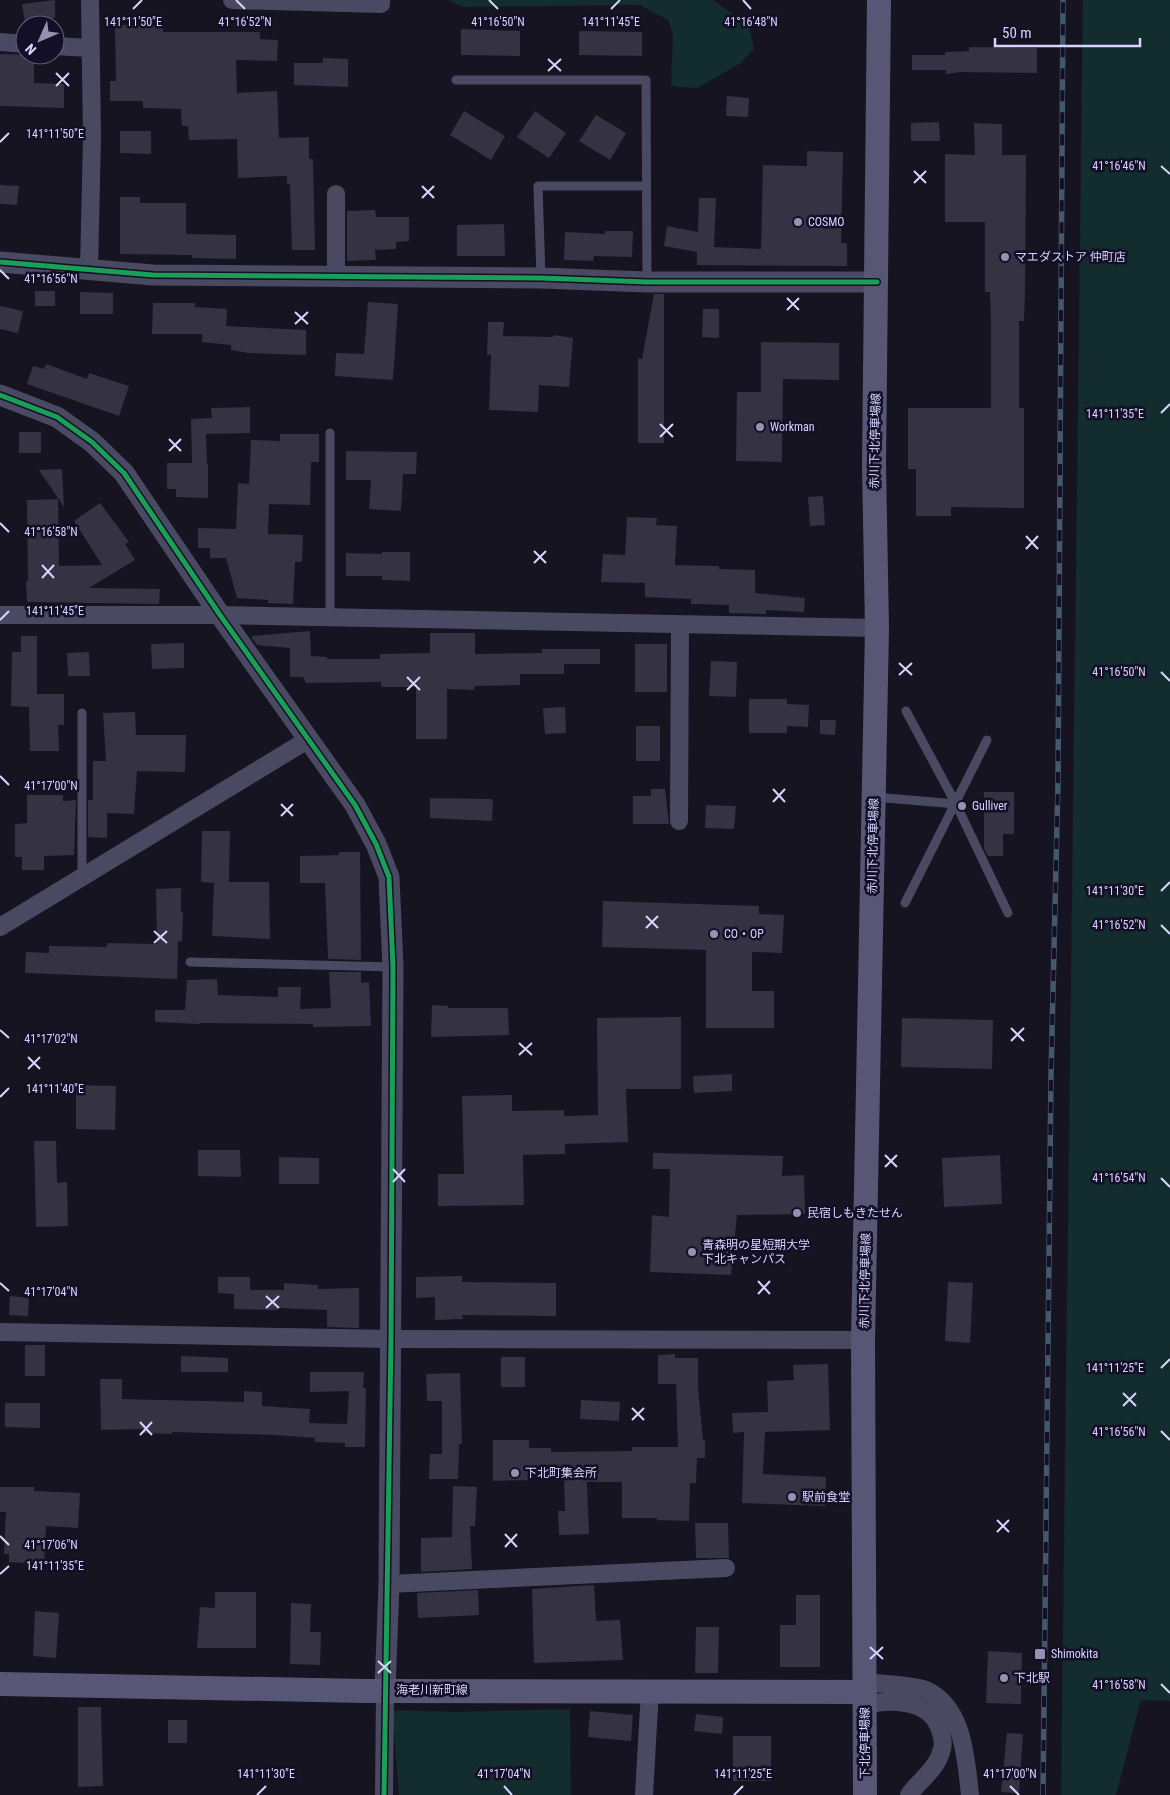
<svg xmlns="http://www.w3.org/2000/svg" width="1170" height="1795" viewBox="0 0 1170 1795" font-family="'Roboto Condensed','Noto Sans JP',sans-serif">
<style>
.green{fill:#132c2d}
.building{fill:#343243}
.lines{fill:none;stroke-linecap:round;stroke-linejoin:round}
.service{stroke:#4a4962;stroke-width:9}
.minor{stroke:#4a4962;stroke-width:18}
.tertiary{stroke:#4a4962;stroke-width:21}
.secondary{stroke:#575674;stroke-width:24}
.rail-casing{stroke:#43596b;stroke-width:5.5}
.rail{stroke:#130f26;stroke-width:4;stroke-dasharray:11;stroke-linecap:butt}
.cycleway-casing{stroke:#130f26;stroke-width:8}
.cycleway{stroke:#1a9f57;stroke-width:5}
.ticks{fill:none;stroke:#d9d4ff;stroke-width:2}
.poi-dot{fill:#9591b1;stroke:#130f26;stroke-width:2}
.labels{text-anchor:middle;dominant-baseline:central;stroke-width:5;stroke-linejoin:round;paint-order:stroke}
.poi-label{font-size:12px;fill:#d9d4ff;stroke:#130f26;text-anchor:start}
.street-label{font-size:12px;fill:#d9d4ff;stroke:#130f26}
.ticks-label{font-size:12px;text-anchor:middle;fill:#d9d4ff;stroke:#130f26;stroke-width:5;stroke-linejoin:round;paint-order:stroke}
</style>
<rect width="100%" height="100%" fill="#161421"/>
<g class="green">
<path d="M448,0H713L749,26L754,49L741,63L697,88L671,86L673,35L668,20L640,5L463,7Z"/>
<path d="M1083,0H1170V1701L1141,1700L1116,1795H1061Z"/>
<path d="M570,1709L571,1795H399L392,1710L452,1712Z"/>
</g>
<g class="building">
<path d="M55,0V18L25,22L22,4Z"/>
<path d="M115,25H163V32H260V39L278,40L277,61L236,60L237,93L277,91L279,138L309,137V159H313L315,250H292L290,184H287V176L238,178L237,139L189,140L188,126H182L181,109L143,108V101H110V81H116Z"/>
<path d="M461,29L520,31V56L461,55Z"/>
<path d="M579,31L642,32V56L579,55Z"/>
<path d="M969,47L1037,48V73L961,72L946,74V70H912V55H945V52L969,51Z"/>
<path d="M0,54L34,55V83L64,84V108L0,106Z"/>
<path d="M323,58L348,59V87L294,85V63H323Z"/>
<path d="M727,96L749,98L748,117L726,116Z"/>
<path d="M464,111L505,136L491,160L450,135Z"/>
<path d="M535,111L566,133L549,158L517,137Z"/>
<path d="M596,115L626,133L610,160L579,141Z"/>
<path d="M939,122L940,141H911V123Z"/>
<path d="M974,123L1002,124V155H1026L1025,293L1024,321H1019V408H1024V508L951,507V516H916V469H908V408H991V321L990,292H985V222H945V154L975,155Z"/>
<path d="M120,131H151V154L120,153Z"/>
<path d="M807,151L843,152L841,243H847V266L697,265V252L664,246L667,226L698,232L699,198H716L714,247L761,249L763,165L807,166Z"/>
<path d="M0,185L19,186L17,205L0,204Z"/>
<path d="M120,197H140V203H186V234L236,235V259L192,258V255L120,254Z"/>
<path d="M375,210L376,217H409V241L396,242V249L375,250L376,260L347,261V211Z"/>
<path d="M504,224L505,256H457V225Z"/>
<path d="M605,231H633L632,257L594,256L593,261L564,260L565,232L605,234Z"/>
<rect x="35" y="291" width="20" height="15"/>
<path d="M80,292L113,293V314H80Z"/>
<path d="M654,294H664V443H638V358L642,359Z"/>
<path d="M368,302L398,304L393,380L335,376L336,353L364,354Z"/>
<path d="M153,303H195V307L227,309L226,326L306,330V355L248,353L231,350V345L202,342V334H152Z"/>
<path d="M0,306L23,311L18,333L0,329Z"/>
<path d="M703,309H719V338L702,337Z"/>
<path d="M488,322H504L503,336L553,337L554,335L573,338L569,387L539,385L538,412L489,410L491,355H487Z"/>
<path d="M761,342L839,343V380L783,379L782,462L736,461L737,392H761Z"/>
<path d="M46,364L87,379L89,373L129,386L119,416L27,384L33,366L44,369Z"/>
<path d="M250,407V433L206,434L207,464H208V498L176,497V489H167V463H192L191,419L212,418L211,408Z"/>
<rect x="19" y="432" width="22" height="21"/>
<path d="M280,434H319V462H311L310,505L269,504L268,534L303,535L302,562H295L293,604L268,603V600L237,598L226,558H210V548H198V528L236,529L238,483L249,484L251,440L280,441Z"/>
<path d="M346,451L417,452L416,474H403L401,511L369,509L371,480H346Z"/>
<path d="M62,469L64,507L39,470Z"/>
<path d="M823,496L825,525L810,526L808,497Z"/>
<path d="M58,499L59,566L102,565L74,521L100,503L129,542L125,544L135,560L89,588L160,589L159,604L27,602L26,581H28L27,500Z"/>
<path d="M627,517L657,518L656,525L677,526L675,565L719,566V569L755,570V593L805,598L804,612L766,610V614L729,613V605L691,604V599L645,597V583L601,582L603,554L625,555Z"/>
<path d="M382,552H410V581L382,580V576H346V553L382,554Z"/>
<path d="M310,631L311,656L327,657V659H380V654L430,653V633H475V654L542,653V649H600V664H564V674H520V685L475,686L474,690L447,689V739H416V687H381V682L306,683L303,677H290V648L257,645L252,638V636Z"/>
<path d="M21,636H37V694H64V725H58L59,751H30L29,707L11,706L12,652H21Z"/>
<path d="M184,643V668L152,669L151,644Z"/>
<rect x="635" y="644" width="32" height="48"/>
<path d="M89,652L90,676H68L67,653Z"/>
<path d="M711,661L737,662L736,697L709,696Z"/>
<path d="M749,699H787V704L809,705L808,727L787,726V733H749Z"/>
<path d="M565,707L566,733L545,734L543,708Z"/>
<path d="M135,712L136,735H186L185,772L137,771L134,814L107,813V838L88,837V800H93V761H106L103,713Z"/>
<path d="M820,720H836L835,735L820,734Z"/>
<rect x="636" y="726" width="24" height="35"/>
<path d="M651,789H665L669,824H633V796H651Z"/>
<path d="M984,792H1014V834H1003V856H988L984,848Z"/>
<path d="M27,795H63V801L76,800L74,855L44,856V870H22V857H15V824L27,823Z"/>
<path d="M430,798L491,799L493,801L492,821L430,818Z"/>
<path d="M706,805L736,806L734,829L705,828Z"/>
<path d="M202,831H230L229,882H269L270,939L212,936L214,883L201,882Z"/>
<path d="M339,852H360L361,960L328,959L325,883H300V856L339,855Z"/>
<path d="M181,888V912H183L182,942L178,941L177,979L25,973L26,952L49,953V946L107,947V943L157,944L156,889Z"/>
<path d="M603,901L759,906V914L784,915L782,953L752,952V991H774V1028H706V950L602,947Z"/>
<path d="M329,972H361V983L369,982L371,1026L313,1027V1024L200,1023V1024L155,1022V1010H185L187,980L217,979L218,995L278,997V987H301L300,1009L331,1008Z"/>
<path d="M432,1005L448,1006V1008H508L509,1035L431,1037Z"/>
<path d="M681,1017V1089H626L628,1142L565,1144V1154L523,1155L524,1205L438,1206V1174H464L462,1096L512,1095V1111L564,1110V1116L598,1115L597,1018Z"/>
<path d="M902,1018L993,1020L992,1069L901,1067Z"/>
<path d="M732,1074V1091L694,1093L693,1076Z"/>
<path d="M76,1085L116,1086L115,1130L76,1129Z"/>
<path d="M34,1141H56L57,1183L67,1182L68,1226L36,1227Z"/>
<path d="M198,1150H240L241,1177L198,1176Z"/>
<path d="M653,1153L783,1156L782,1176L804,1175L805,1214L737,1215L731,1275L650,1272L652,1215L669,1217L670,1169H653Z"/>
<path d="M1000,1155L1002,1204L944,1207L942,1158Z"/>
<path d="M279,1157L319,1158V1184H279Z"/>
<path d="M462,1276V1282L556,1283V1316L462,1315L463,1319L435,1320V1297L416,1298V1277Z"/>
<path d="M218,1277H250V1290H284V1283L318,1285V1289L359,1288V1328L327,1327V1310L278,1308V1310L234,1309V1294L218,1293Z"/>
<path d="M948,1282L973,1283L970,1343L945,1341Z"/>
<path d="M10,1296L29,1298L28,1316L9,1315Z"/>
<rect x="25" y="1345" width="20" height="31"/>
<path d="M675,1354V1358H698V1388L703,1440H705V1458H697L696,1483H690L689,1521L657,1520V1518H622V1482H587L589,1534L559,1535L558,1511H565L564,1476H530V1480L493,1481V1440H529V1448H551V1452L632,1451V1447H678L676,1384H658V1355Z"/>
<path d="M181,1356L228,1358V1372H181Z"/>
<rect x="501" y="1357" width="24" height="30"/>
<path d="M828,1364L830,1430L765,1432L763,1474L826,1477L825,1506L742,1503L744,1432L733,1433L732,1413L768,1412L767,1381L794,1380L793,1365Z"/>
<path d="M310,1372H364L363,1388H366L365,1447H345V1443L315,1442V1438L276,1435L172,1432V1434L143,1433V1429L101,1430L100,1379H122V1399L244,1402V1391L262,1392V1406L310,1409L309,1423L347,1424L349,1391L310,1392Z"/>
<path d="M460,1373L462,1444H459L458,1479H429L430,1454H442V1401H427L426,1374Z"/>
<path d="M581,1400L620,1402L619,1421L580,1419Z"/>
<path d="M5,1403H40V1428L5,1427Z"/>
<path d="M453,1486L477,1487L475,1526H470L472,1569L421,1572V1538L452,1537Z"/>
<path d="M0,1487H34V1491L80,1493L78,1528L46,1526L44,1564L9,1562V1554H4L6,1512H0Z"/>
<path d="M695,1523H728L729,1558H696Z"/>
<path d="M594,1585L596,1621L620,1620L623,1660L534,1663L532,1589Z"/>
<path d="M478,1590L479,1615L418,1618L417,1593Z"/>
<path d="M215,1592H256V1648H197L200,1607L215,1608Z"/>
<path d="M796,1595H820V1667H780V1625H796Z"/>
<path d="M291,1603L311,1604L310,1632H321L320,1665L290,1664Z"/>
<path d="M35,1611L59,1613L56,1658L33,1656Z"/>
<path d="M696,1627H719L718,1673H695Z"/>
<path d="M988,1651L1022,1653L1021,1704L986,1703Z"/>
<path d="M78,1707H101L103,1786L78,1787Z"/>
<path d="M590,1711L633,1715L631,1741L588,1737Z"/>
<path d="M696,1714L723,1717L722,1734L694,1731Z"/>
<rect x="168" y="1720" width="19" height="23"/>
<path d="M1007,1733L1023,1734L1019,1793L1001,1792Z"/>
<rect x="733" y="1736" width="38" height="45"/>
</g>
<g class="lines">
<g class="service">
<path d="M456,80H646L647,282"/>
<path d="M541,277L538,186H646"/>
<path d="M330,617V433"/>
<path d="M906,711L956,804L1008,913"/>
<path d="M82,713V877"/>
<path d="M874,797L956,804"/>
<path d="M905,903L987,740"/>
<path d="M190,962L393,967"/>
</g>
<g class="minor">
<path d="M232,0L381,4V0"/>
<path d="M0,42L25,44"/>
<path d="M55,46L89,48"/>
<path d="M336,194V276"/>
<path d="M89,270L92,137L90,0"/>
<path d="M0,615H220L877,628"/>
<path d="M679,821L680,625"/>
<path d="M0,927L309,739"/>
<path d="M0,1332L391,1339L863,1340"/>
<path d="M389,1584L726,1568"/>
<path d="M865,1682C879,1684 914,1685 926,1690C964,1707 966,1760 970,1795"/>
<path d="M865,1705C891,1699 931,1699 940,1730C942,1736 944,1743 942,1749C937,1770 920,1779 909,1795"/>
<path d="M384,1795L385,1690"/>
<path d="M644,1795L650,1690"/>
</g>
<g class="tertiary">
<path d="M0,262L153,275L541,278L647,282H877"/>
<path d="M0,395L57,417L92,442L124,473L220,615L355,805L376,844L389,877L393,967L389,1584L385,1690"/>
</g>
<g class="secondary">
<path d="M0,1684L365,1691L865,1692"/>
<path d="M865,1795L863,1340L877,628L874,465L879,0"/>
</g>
<g class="rail-casing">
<path id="rail" d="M1043,1795L1051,1076L1058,782L1063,0"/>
</g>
<use href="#rail" class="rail"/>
<g class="cycleway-casing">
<g id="cycleway">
<path d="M0,262L153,275L541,278L647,282H877"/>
<path d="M0,395L57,417L92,442L124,473L220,615L355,805L376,844L389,877L393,967L391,1339L384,1795"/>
</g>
</g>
<use href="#cycleway" class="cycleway"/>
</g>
<path class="ticks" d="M236,0L245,9M489,0L498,9M743,0L751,9M133,9L142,0M611,9L620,0M548,59L561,71M548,71L561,59M56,73L69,86M56,86L69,73M0,142L9,133M1161,166L1170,174M914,171L926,183M914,183L926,171M422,186L434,198M422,198L434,186M0,270L9,279M787,298L799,310M787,310L799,298M295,312L308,324M295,324L308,312M1161,413L1170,404M660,424L673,437M660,437L673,424M169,439L181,451M169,451L181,439M0,523L9,532M1026,536L1038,549M1026,549L1038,536M534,551L546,563M534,563L546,551M42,565L54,578M42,578L54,565M0,620L9,611M899,663L912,675M1161,672L1170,681M899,675L912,663M407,677L420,690M407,690L420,677M0,776L9,785M773,789L785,802M773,802L785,789M281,804L293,816M281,816L293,804M1161,891L1170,882M646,916L658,928M1161,925L1170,934M646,928L658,916M154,931L167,943M154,943L167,931M1011,1028L1024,1041M0,1030L9,1038M1011,1041L1024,1028M519,1043L532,1055M519,1055L532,1043M28,1057L40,1069M28,1069L40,1057M0,1097L9,1088M885,1155L897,1167M885,1167L897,1155M393,1169L405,1182M1161,1178L1170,1187M393,1182L405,1169M758,1281L770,1294M0,1283L9,1291M758,1294L770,1281M266,1296L279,1308M266,1308L279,1296M1161,1368L1170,1359M1123,1393L1136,1406M1123,1406L1136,1393M632,1408L644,1420M632,1420L644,1408M140,1422L152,1435M1161,1431L1170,1440M140,1435L152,1422M997,1520L1009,1532M997,1532L1009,1520M505,1534L517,1547M0,1536L9,1545M505,1547L517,1534M0,1574L9,1566M870,1647L883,1659M870,1659L883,1647M378,1661L391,1673M378,1673L391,1661M1161,1684L1170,1693M504,1786L512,1795M1010,1786L1019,1795M257,1795L266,1786M734,1795L743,1786"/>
<g class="poi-dot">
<circle cx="798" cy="222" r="5"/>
<circle cx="1005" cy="257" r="5"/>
<circle cx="760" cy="427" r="5"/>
<circle cx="962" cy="806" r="5"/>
<circle cx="714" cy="934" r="5"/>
<circle cx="797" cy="1213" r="5"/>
<circle cx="692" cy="1252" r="5"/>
<circle cx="515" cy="1473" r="5"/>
<circle cx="792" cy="1497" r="5"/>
<rect x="1034" y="1648" width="12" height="12" rx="2.5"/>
<circle cx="1004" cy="1678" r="5"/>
</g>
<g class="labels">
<g class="poi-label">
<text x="808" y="222">COSMO</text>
<text x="1015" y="257">マエダストア 仲町店</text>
<text x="770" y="427">Workman</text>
<text x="972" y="806">Gulliver</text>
<text x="724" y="934">CO・OP</text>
<text x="807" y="1213">民宿しもきたせん</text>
<text x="702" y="1245">青森明の星短期大学<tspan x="702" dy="14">下北キャンパス</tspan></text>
<text x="525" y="1473">下北町集会所</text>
<text x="802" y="1497">駅前食堂</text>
<text x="1051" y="1654">Shimokita</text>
<text x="1014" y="1678">下北駅</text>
</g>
<g class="street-label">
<text transform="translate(875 441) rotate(-89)">赤川下北停車場線</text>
<text transform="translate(873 846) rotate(-89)">赤川下北停車場線</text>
<text transform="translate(865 1281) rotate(-89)">赤川下北停車場線</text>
<text x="432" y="1690">海老川新町線</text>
<text transform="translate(865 1743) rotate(-90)">下北停車場線</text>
</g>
</g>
<g class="ticks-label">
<text x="133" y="26">141°11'50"E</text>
<text x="245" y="26">41°16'52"N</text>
<text x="498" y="26">41°16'50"N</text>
<text x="611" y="26">141°11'45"E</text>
<text x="751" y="26">41°16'48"N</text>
<text x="55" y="138">141°11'50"E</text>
<text x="1119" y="170">41°16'46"N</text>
<text x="51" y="283">41°16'56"N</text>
<text x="1115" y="418">141°11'35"E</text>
<text x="51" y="536">41°16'58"N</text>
<text x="55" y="615">141°11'45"E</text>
<text x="1119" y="676">41°16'50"N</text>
<text x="51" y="790">41°17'00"N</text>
<text x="1115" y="895">141°11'30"E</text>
<text x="1119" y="929">41°16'52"N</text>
<text x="51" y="1043">41°17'02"N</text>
<text x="55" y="1093">141°11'40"E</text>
<text x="1119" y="1182">41°16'54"N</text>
<text x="51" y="1296">41°17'04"N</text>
<text x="1115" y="1372">141°11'25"E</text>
<text x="1119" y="1436">41°16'56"N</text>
<text x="51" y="1549">41°17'06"N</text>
<text x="55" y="1570">141°11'35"E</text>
<text x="1119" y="1689">41°16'58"N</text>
<text x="266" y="1778">141°11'30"E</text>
<text x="504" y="1778">41°17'04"N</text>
<text x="743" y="1778">141°11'25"E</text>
<text x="1010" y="1778">41°17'00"N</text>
</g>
<g transform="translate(40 40) rotate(225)"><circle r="24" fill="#130f26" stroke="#625e7d"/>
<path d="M0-4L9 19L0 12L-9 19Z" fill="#9591b1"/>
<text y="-8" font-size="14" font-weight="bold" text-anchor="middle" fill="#d9d4ff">N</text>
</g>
<path d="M995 38v8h145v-8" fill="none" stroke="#d9d4ff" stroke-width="2.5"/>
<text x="1002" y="38" font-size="15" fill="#d9d4ff" stroke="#130f26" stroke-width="4" paint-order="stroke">50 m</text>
</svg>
